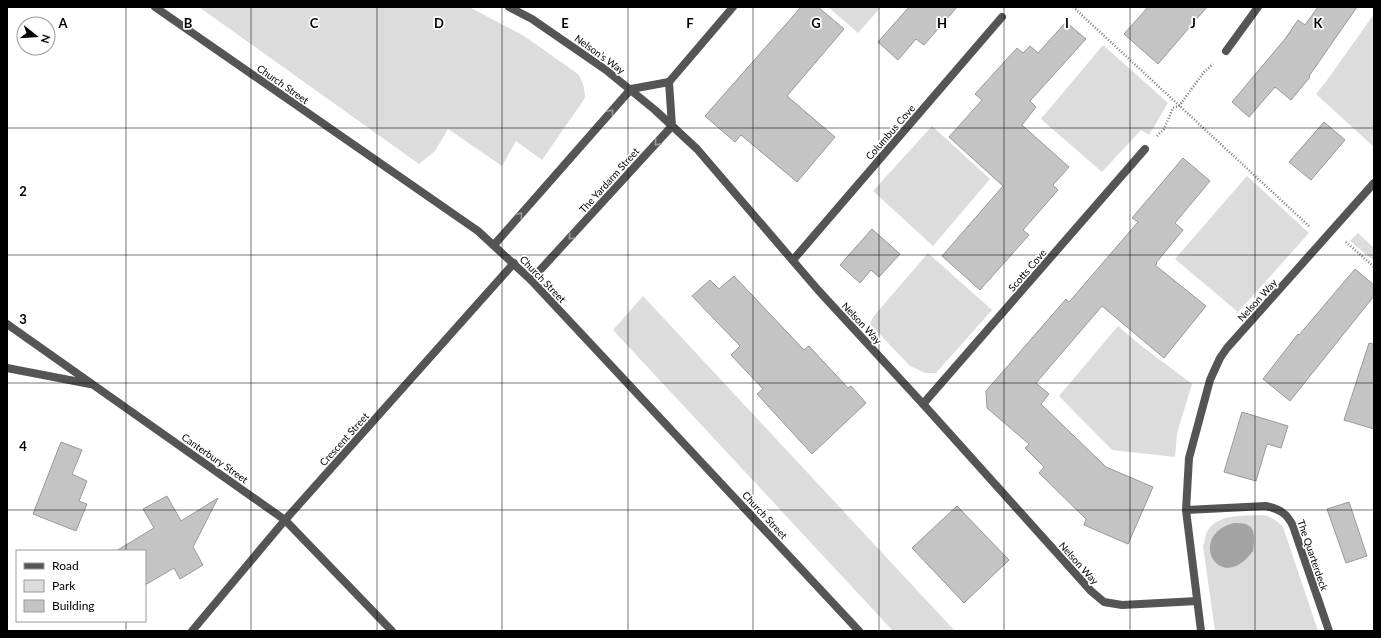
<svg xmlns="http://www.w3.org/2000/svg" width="1381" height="638" viewBox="0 0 1381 638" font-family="Lato,sans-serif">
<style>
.green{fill:#dcdcdc}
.water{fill:#a3a3a3}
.building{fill:#c4c4c4;stroke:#999}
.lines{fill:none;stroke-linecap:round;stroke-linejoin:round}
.path{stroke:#777;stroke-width:2.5;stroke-dasharray:1 2;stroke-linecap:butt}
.street{stroke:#555;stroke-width:8}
.oneway{stroke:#999}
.grid{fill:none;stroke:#000;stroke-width:1;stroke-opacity:0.55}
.labels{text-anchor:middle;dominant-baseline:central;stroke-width:3.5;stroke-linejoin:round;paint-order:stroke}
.street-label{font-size:10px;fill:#000;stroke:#fff}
.grid-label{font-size:13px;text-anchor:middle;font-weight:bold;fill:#000;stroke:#fff;stroke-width:3.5;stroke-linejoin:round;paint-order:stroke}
</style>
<rect width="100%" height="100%" fill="#fff"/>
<g class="green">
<path d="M199,7H469L524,36L578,74C583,82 585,88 585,98L542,160L516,141L502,166L448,129L435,151L419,164Z"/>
<path d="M828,7H881L858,33Z"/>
<path d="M1374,14V147L1316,94L1325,83Z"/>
<path d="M1103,45L1168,103L1149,135L1141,130L1102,172L1041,119Z"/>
<path d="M932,126L990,179L933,246L873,191Z"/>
<path d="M1247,176L1309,233L1238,312L1175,259Z"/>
<path d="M1358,233L1374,248V261L1350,241Z"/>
<path d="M928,253L992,310L936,373H925L910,366L870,324L873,317Z"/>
<path d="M643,296L955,631H893L613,330Z"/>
<path d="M1118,326L1139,344L1192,384L1177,433L1175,457L1112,450L1059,396Z"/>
<path d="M1263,515C1272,517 1276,520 1283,527L1318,631H1215L1203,546C1204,543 1205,538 1206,534C1215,513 1244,516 1263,515Z"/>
</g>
<path class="water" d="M1234,523C1256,522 1255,533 1253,551C1219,597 1186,535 1234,523Z"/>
<g class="building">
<path d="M801,7H818L844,29L787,96L835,137L797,182L741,135L735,142L705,116Z"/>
<path d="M909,7H957L924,45L916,39L898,60L878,42Z"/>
<path d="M1148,7H1207L1158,64L1124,34Z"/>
<path d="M1318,7H1357L1309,76L1310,77L1291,100L1275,87L1249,117L1232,102L1285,39L1298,20L1305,25Z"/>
<path d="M1066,22L1086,39L1030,101L1036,107L1022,125L1069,167L1053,185L1058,190L1023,230L1029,235L980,290L942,256L1003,186L949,137L982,100L975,94L1017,48L1023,53L1030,46L1038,53Z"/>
<path d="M1324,122L1345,140L1311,180L1289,162Z"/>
<path d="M1183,158L1210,181L1175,223L1183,230L1156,263L1157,264L1155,265L1206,306L1164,358L1102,306L1036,383L1049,394L1041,404L1106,467L1153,487L1128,544L1084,525L1086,519L1039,473L1044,467L1025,448L1029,444L987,408L986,391L1066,299L1069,302L1138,222L1132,218Z"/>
<path d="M872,229L900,254L879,277L871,270L860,283L840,265Z"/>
<path d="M1355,269L1374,285V296L1290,401L1263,379L1298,334L1299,335Z"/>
<path d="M734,276L804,350L809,346L848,388L851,386L866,403L812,454L757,394L763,389L731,355L740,346L692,296L710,280L719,289Z"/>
<path d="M1369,343L1374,344V429L1344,420Z"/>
<path d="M1242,412L1288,426L1281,448L1267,444L1256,481L1224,472Z"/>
<path d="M61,442L82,450L72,474L87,481L79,501L87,504L76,531L33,514Z"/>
<path d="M167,496L181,521L218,498L193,547L203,565L180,579L174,568L145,585V551H116L154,528L143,509Z"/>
<path d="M1349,502L1367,556L1346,563L1327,509Z"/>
<path d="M957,506L1009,560L964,603L912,548Z"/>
</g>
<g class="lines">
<g class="path">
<path d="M1073,7L1309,226"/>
<path d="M1157,136L1164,129L1173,108L1179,106L1204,72L1213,64"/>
<path d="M1346,242L1374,267"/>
</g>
<g class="street">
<path d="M155,7L478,231L531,280L859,631"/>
<path d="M509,7L532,19L606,70L655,110L697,149L818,290L923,404L1091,591L1104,602L1122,605L1197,601"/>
<path d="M1226,51L1258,7"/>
<path d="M494,245L631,89L669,82L733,7"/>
<path d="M793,260L1002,17"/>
<path d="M531,280L672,126L669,82"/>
<path d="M7,324L285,520L392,631"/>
<path d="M7,368L90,384"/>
<path d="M923,404L1145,149"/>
<path d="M1186,510L1266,506C1279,509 1287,513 1293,526L1329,631"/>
<path d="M192,631L285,520L514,263"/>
<path d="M1201,631L1186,510L1189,458L1210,380L1220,358L1227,348L1374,183"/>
</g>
</g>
<defs><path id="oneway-chevron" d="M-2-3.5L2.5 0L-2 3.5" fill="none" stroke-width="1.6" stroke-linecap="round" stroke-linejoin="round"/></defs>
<g class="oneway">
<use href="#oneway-chevron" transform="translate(611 112) rotate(-49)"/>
<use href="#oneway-chevron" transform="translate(657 143) rotate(132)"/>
<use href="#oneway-chevron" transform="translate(520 215) rotate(-49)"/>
<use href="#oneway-chevron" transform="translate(571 237) rotate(133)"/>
</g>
<path class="grid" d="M126,7V551M251,7V631M377,7V631M502,7V631M628,7V631M753,7V631M879,7V631M1004,7V631M1130,7V631M1255,7V631M7,128H1374M7,255H1374M7,383H1374M7,510H1374M126,621V631"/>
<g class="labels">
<g class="street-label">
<text transform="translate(600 54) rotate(36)">Nelson’s Way</text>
<text transform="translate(283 84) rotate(35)">Church Street</text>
<text transform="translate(890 132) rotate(-49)">Columbus Cove</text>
<text transform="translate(609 180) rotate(-48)">The Yardarm Street</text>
<text transform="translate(1027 270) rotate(-49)">Scotts Cove</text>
<text transform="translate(543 279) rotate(46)">Church Street</text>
<text transform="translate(1257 300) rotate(-48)">Nelson Way</text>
<text transform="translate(862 323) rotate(47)">Nelson Way</text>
<text transform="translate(344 439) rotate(-48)">Crescent Street</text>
<text transform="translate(215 458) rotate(35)">Canterbury Street</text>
<text transform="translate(765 515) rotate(47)">Church Street</text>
<text transform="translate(1313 555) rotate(71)">The Quarterdeck</text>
<text transform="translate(1079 563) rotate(48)">Nelson Way</text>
</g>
</g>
<g class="grid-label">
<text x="63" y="28">A</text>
<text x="188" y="28">B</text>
<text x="314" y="28">C</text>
<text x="439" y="28">D</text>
<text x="565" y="28">E</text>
<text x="690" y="28">F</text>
<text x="816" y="28">G</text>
<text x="942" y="28">H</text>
<text x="1067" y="28">I</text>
<text x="1193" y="28">J</text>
<text x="1318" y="28">K</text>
<text x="23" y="196">2</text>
<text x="23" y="324">3</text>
<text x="23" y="451">4</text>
</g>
<rect width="1381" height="638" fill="none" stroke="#000000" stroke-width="16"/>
<rect x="16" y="550" width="130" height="72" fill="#ffffff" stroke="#999999"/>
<rect x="24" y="563" width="20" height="6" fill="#555555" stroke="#999999"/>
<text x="52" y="570" font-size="12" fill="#000000">Road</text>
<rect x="24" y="580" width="20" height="12" fill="#dcdcdc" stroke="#999999"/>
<text x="52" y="590" font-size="12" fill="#000000">Park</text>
<rect x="24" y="600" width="20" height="12" fill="#c4c4c4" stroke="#999999"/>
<text x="52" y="610" font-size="12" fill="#000000">Building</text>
<g transform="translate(36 36) rotate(107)"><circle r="19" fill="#ffffff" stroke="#999999"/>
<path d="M0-3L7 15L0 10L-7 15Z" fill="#000000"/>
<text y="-6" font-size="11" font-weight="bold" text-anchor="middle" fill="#000000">N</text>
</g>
</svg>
